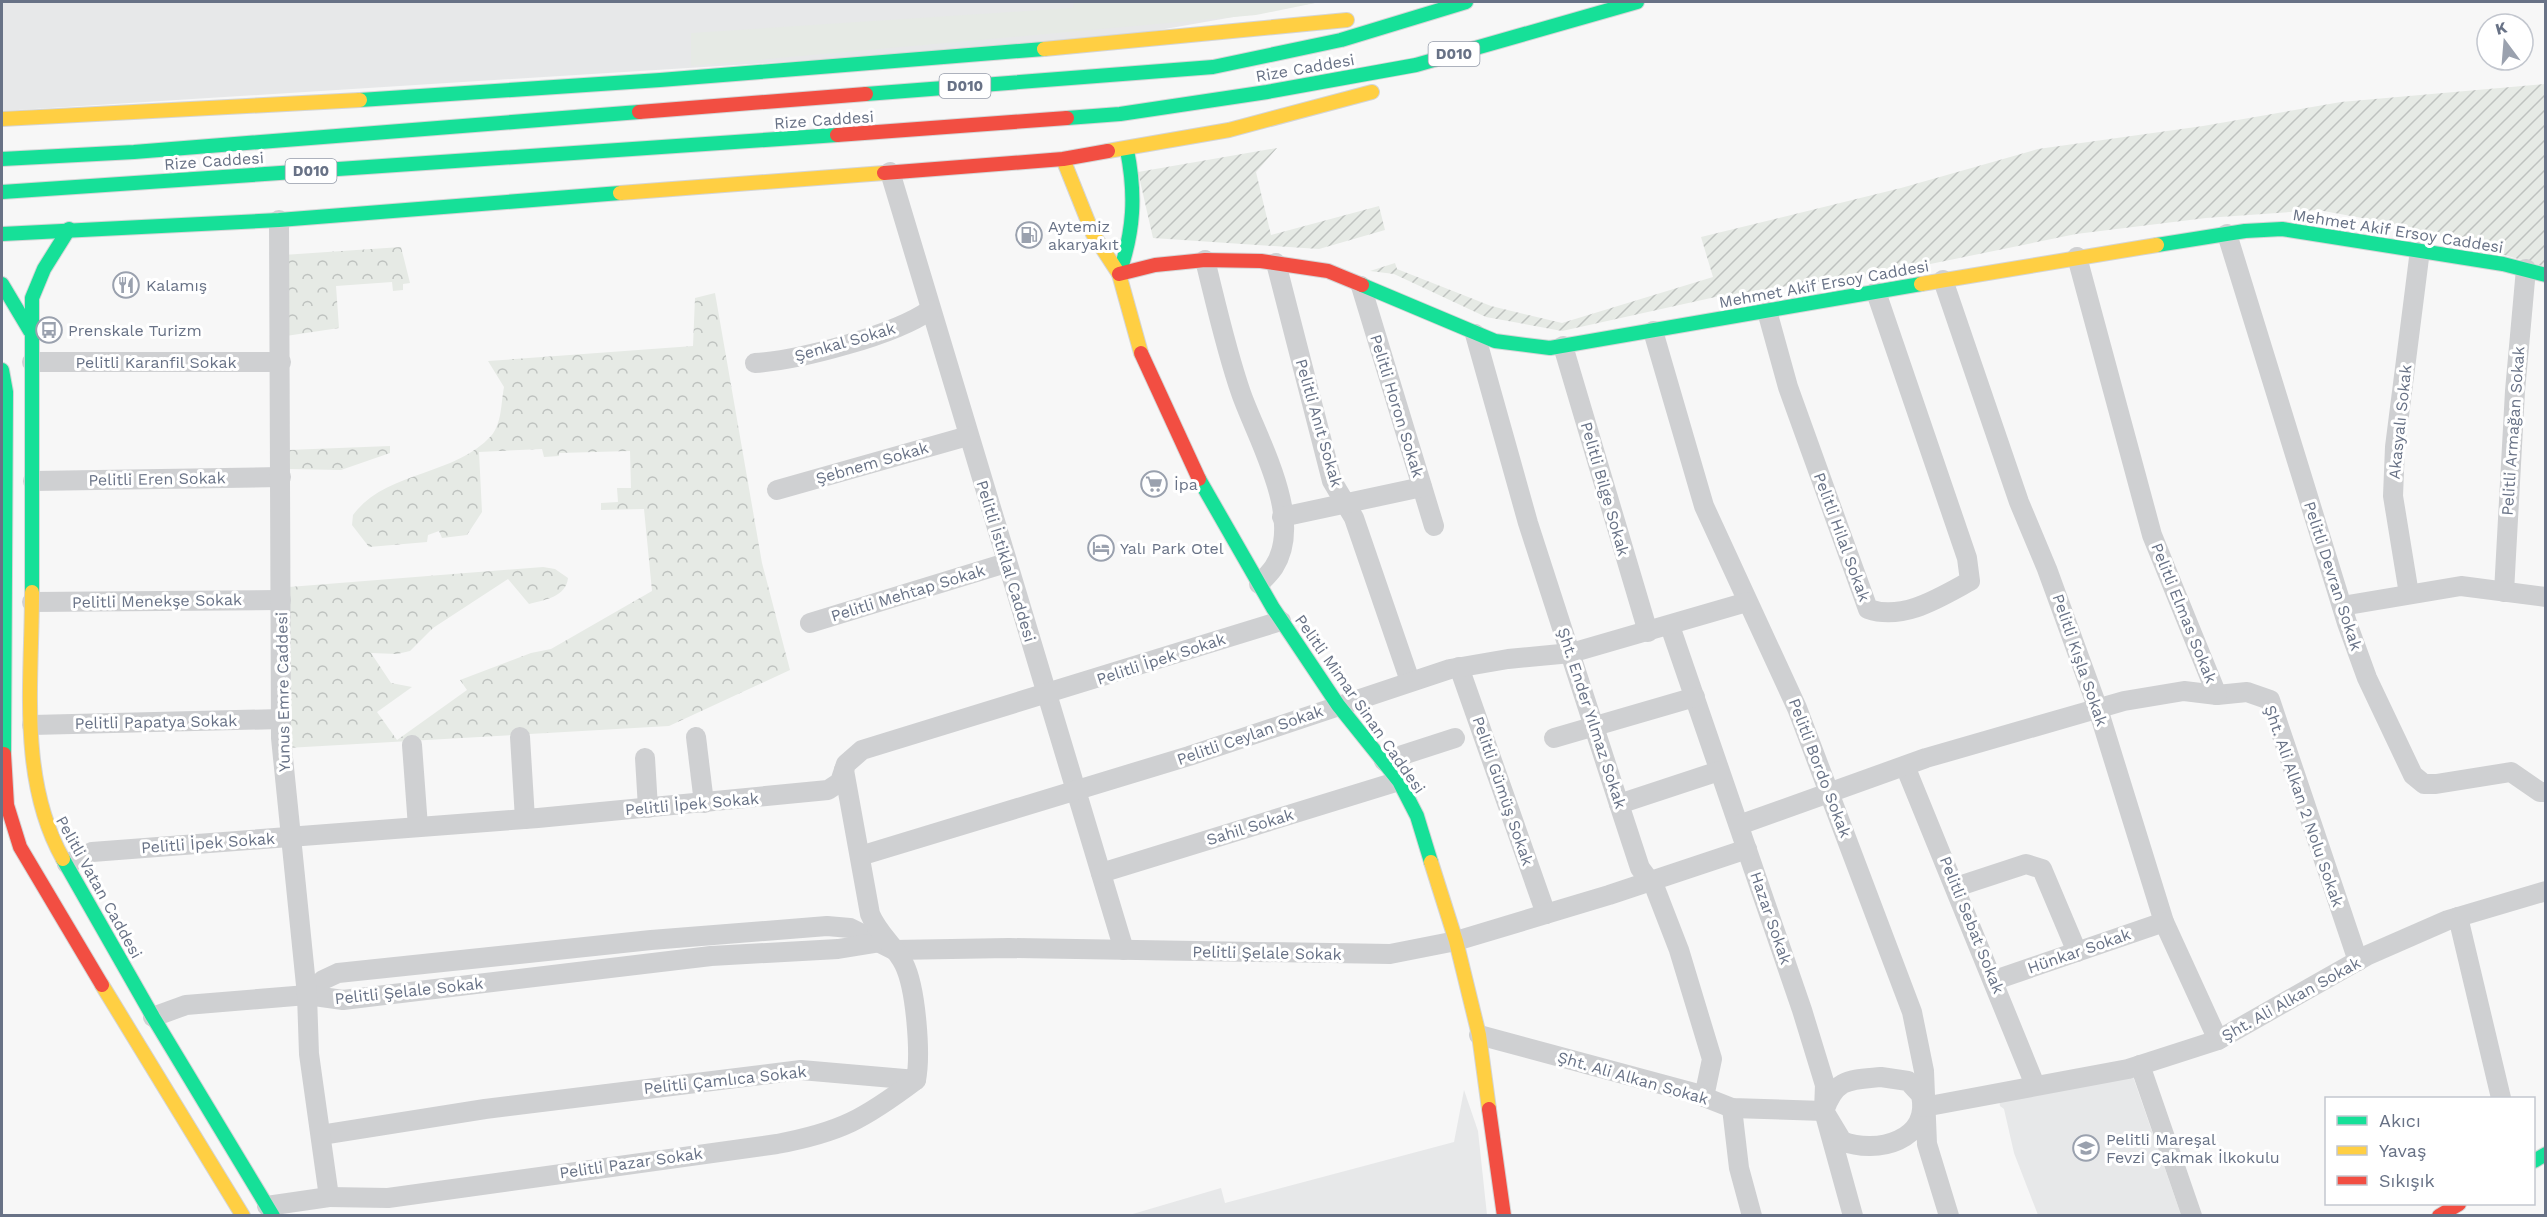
<svg xmlns="http://www.w3.org/2000/svg" width="2547" height="1217" viewBox="0 0 2547 1217" font-family="'Work Sans',sans-serif">
<style>
.built{fill:#e7e8e9}
.grass{fill:#e6eae5}
.park{fill:url(#park-crowns)}
.garden{fill:url(#garden-furrows)}
.lines{fill:none;stroke-linecap:round;stroke-linejoin:round}
.fast-casing{stroke:#d4d5d6;stroke-width:16}
.slow-casing{stroke:#d4d5d6;stroke-width:16}
.jam-casing{stroke:#d4d5d6;stroke-width:16}
.street{stroke:#cfd0d2;stroke-width:20}
.fast{stroke:#16e098;stroke-width:14}
.slow{stroke:#ffcf43;stroke-width:14}
.jam{stroke:#f24e42;stroke-width:14}
.labels{text-anchor:middle;dominant-baseline:central;stroke-width:6;stroke-linejoin:round;paint-order:stroke}
.shield{fill:#fff;stroke:#959caa;stroke-width:1.5}
.shield-label{font-size:15px;font-weight:bold;fill:#687286}
.street-label{font-size:16px;fill:#687286;stroke:#fff}
.poi-label{font-size:16px;fill:#687286;stroke:#fff;text-anchor:start}
</style>
<defs>
<pattern id="park-crowns" width="20" height="18" patternUnits="userSpaceOnUse" patternTransform="scale(1.5)"><rect width="20" height="18" fill="#e6eae5"/><path d="M2 6a3 3 0 1 1 6 0M12 15a3 3 0 1 1 6 0" fill="none" stroke="#bec2bf"/></pattern>
<pattern id="garden-furrows" width="10" height="10" patternUnits="userSpaceOnUse" patternTransform="scale(1.5)"><rect width="10" height="10" fill="#e6eae5"/><path d="M-1 1l2-2M0 10L10 0M9 11l2-2" fill="none" stroke="#bec2bf"/></pattern>
</defs>
<rect width="100%" height="100%" fill="#f7f7f7"/>
<g class="built">
<path d="M2,2H1320L1085,43L2,111Z"/>
<path d="M2131,1071L2181,1215H2038L2014,1153L2004,1109L2000,1106L1999,1099Z"/>
<path d="M1464,1090L1478,1131L1487,1215L1126,1216L1221,1188L1225,1203L1454,1142Z"/>
</g>
<path class="grass" d="M1074,2H1320L1256,15L691,66V33L1073,8Z"/>
<g class="park">
<path d="M401,247L410,283L403,284V290L393,291L392,282L336,286L339,328L286,336L283,255Z"/>
<path d="M715,293L762,563L790,670L669,726L287,748L289,587L543,567L555,569L568,578C566,597 544,600 529,604L508,579L433,628L410,651L397,654L371,653L391,683L412,687L377,712L397,740L467,690L460,680L531,653L551,649L652,591L644,509L601,510V503L618,502L617,488H631L630,451L559,453V456L544,457L542,449L479,452L482,512L467,535L442,538L439,531L428,535L427,542L369,547L352,525L353,515C385,471 455,476 491,436C502,424 501,402 504,387L488,361L693,346L695,298Z"/>
<path d="M390,446V453L341,470L288,469V450Z"/>
</g>
<g class="garden">
<path d="M2545,84V267L2406,226L2318,210L2206,218L2076,234L1906,269L1720,296L1562,331L1486,317L1394,274L1370,271L1395,263L1397,269L1491,306L1562,323L1713,277L1701,237L1901,188L2038,149L2203,126L2341,102Z"/>
<path d="M1277,148L1256,172L1271,235L1379,206L1385,230L1319,249L1153,238L1138,172Z"/>
</g>
<g class="lines">
<g class="fast-casing">
<g id="fast">
<path d="M866,94L1213,67L1341,40L1466,2"/>
<path d="M360,100L660,80L1044,49"/>
<path d="M1067,118L1120,114L1267,92L1416,65L1637,2"/>
<path d="M2,159L134,152L639,112"/>
<path d="M2,192L837,135"/>
<path d="M2,234L279,220L620,193"/>
<path d="M2157,245L2245,231L2282,229L2503,264L2546,275"/>
<path d="M1119,274C1134,231 1136,195 1127,150"/>
<path d="M2,284L30,331"/>
<path d="M1362,285L1495,341L1550,348L1921,284"/>
<path d="M2,370L6,392L4,754"/>
<path d="M1199,479L1273,608L1338,705L1399,781L1417,816L1431,862"/>
<path d="M32,592V298L44,269L69,229"/>
<path d="M63,859L153,1017L273,1216"/>
<path d="M2534,1161L2546,1154"/>
</g>
</g>
<g class="slow-casing">
<g id="slow">
<path d="M1044,49L1347,20"/>
<path d="M2,119L360,100"/>
<path d="M1108,151L1229,130L1372,92"/>
<path d="M1063,159L1093,234L1119,274L1141,353"/>
<path d="M620,193L884,173"/>
<path d="M1921,284L2157,245"/>
<path d="M32,592C32,681 18,779 63,859"/>
<path d="M1431,862L1456,941L1479,1035L1489,1109"/>
<path d="M102,985L243,1216"/>
</g>
</g>
<g class="jam-casing">
<g id="jam">
<path d="M639,112L866,94"/>
<path d="M837,135L1067,118"/>
<path d="M884,173L1063,159L1108,151"/>
<path d="M1119,274L1155,265L1205,260L1261,261L1328,271L1362,285"/>
<path d="M1141,353L1199,479"/>
<path d="M4,754L7,805L20,847L102,985"/>
<path d="M1489,1109L1504,1216"/>
<path d="M2439,1216L2459,1204"/>
</g>
</g>
<g class="street">
<path d="M890,172L1124,950"/>
<path d="M2227,234L2347,623L2367,678L2413,775L2424,784H2436L2511,772L2540,792H2546"/>
<path d="M1205,260C1216,304 1226,350 1241,393C1257,439 1305,519 1274,567C1270,573 1264,579 1259,584"/>
<path d="M1276,263L1332,481L1354,518L1410,681"/>
<path d="M1943,280L2019,502L2047,569L2098,709L2164,922L2218,1040"/>
<path d="M1361,286L1434,526"/>
<path d="M1767,311L1788,387L1868,609C1903,621 1939,598 1970,581L1967,558L1876,292"/>
<path d="M1653,331L1704,506L1797,708L1912,1012L1924,1071L1927,1144L1949,1216"/>
<path d="M1475,334L1528,523L1619,804L1640,868L1655,888L1679,950L1712,1059L1704,1097"/>
<path d="M1563,346L1648,632"/>
<path d="M32,362H281"/>
<path d="M755,363C800,360 895,335 930,310"/>
<path d="M33,481L281,477"/>
<path d="M777,490L968,436"/>
<path d="M1282,517L1422,487"/>
<path d="M2504,592L2515,391L2526,269"/>
<path d="M2409,594L2393,496L2395,447L2420,250"/>
<path d="M32,602L281,600"/>
<path d="M2342,606L2461,586L2546,597"/>
<path d="M810,623L1006,563"/>
<path d="M1670,626L1802,1010L1825,1085L1824,1111L1853,1216"/>
<path d="M1459,667L1546,914"/>
<path d="M2217,695L2247,692L2270,700L2358,961"/>
<path d="M32,725L281,719"/>
<path d="M520,737L525,819"/>
<path d="M696,737L704,803"/>
<path d="M1554,738L1695,697"/>
<path d="M412,745L418,827"/>
<path d="M645,758L648,808"/>
<path d="M1384,761L1455,738"/>
<path d="M1905,766L2035,1085"/>
<path d="M1619,804L1719,771"/>
<path d="M1739,825L1926,758L2124,701L2184,691L2217,695L2152,535L2077,257"/>
<path d="M860,856L1189,756L1450,669L1508,659L1571,653L1747,602"/>
<path d="M67,864L92,852L538,818L828,790L840,782L846,764L862,750L1281,621"/>
<path d="M1101,873L1399,781"/>
<path d="M1956,887L2026,864L2042,869L2077,952"/>
<path d="M2458,917L2501,1098"/>
<path d="M1995,980L2164,922"/>
<path d="M307,995L323,980L338,973L651,940L827,926L850,928L894,950L1009,948L1390,954L1456,941L1609,895L1747,849"/>
<path d="M153,1017L186,1005L307,995L343,1000L711,956L838,949L875,943"/>
<path d="M1479,1035L1694,1093L1732,1108L1824,1111"/>
<path d="M2140,1065L2192,1216"/>
<path d="M1881,1077L1908,1081L1921,1095C1931,1140 1877,1155 1842,1141L1824,1111C1836,1078 1849,1080 1881,1077Z"/>
<path d="M1924,1107L2128,1069L2218,1040L2368,955L2448,920L2546,891"/>
<path d="M1732,1108L1739,1168L1752,1216"/>
<path d="M321,1135L485,1109L801,1070L916,1080C921,1054 916,988 904,964C895,946 878,934 870,914L844,770"/>
<path d="M329,1197L388,1198L777,1144C841,1132 864,1119 916,1080"/>
<path d="M267,1206L329,1197L309,1054L307,995L281,738L279,220"/>
</g>
<use href="#fast" class="fast"/>
<use href="#slow" class="slow"/>
<use href="#jam" class="jam"/>
</g>
<defs>
<g id="fuel-ring" transform="scale(1.35)"><circle r="9.5" fill="#fff" stroke="#9aa1ae" stroke-width="1.5"/><path d="M-5.5-6h7V0h2V4h1.3V-2.5L3-4.5l.8-.8L6-3V5H2.5V1h-1V6h-7ZM-4.2-4.7v3.2H.2V-4.7Z" fill="#9aa1ae"/></g>
<g id="restaurant-ring" transform="scale(1.35)"><circle r="9.5" fill="#fff" stroke="#9aa1ae" stroke-width="1.5"/><path d="M-5-6h1v4h1v-4h1v4h1v-4h1v5L-1.5 .5V6h-2V.5L-5-1ZM5-6V6H3V1.5H1.5Q1.5-4 5-6Z" fill="#9aa1ae"/></g>
<g id="bus-ring" transform="scale(1.35)"><circle r="9.5" fill="#fff" stroke="#9aa1ae" stroke-width="1.5"/><path d="M-5-6H5V4H4V6H2V4H-2V6H-4V4H-5ZM-3.5-4V0h7V-4ZM-3.5 1.2v1.5H-2V1.2ZM2 1.2v1.5H3.5V1.2Z" fill="#9aa1ae"/></g>
<g id="supermarket-ring" transform="scale(1.35)"><circle r="9.5" fill="#fff" stroke="#9aa1ae" stroke-width="1.5"/><path d="M-6-5.5h2.5l.6 2H6L4.5 2H-2.5L-4.4-4H-6ZM-1.5 3.2a1.3 1.3 0 1 0 .1 0ZM3 3.2a1.3 1.3 0 1 0 .1 0Z" fill="#9aa1ae"/></g>
<g id="hotel-ring" transform="scale(1.35)"><circle r="9.5" fill="#fff" stroke="#9aa1ae" stroke-width="1.5"/><path d="M-6-4.5h1.5V1H6V5H4.5V3h-9V5H-6ZM-4 0a1.8 1.8 0 1 1 3.6 0ZM.5 0V-2.5h3Q6-2.5 6 0Z" fill="#9aa1ae"/></g>
<g id="school-ring" transform="scale(1.35)"><circle r="9.5" fill="#fff" stroke="#9aa1ae" stroke-width="1.5"/><path d="M0-5L7-2L0 1L-7-2ZM-4 1L0 2.5L4 1V4Q0 6-4 4Z" fill="#9aa1ae"/></g>
</defs>
<g fill-rule="evenodd">
<use href="#fuel-ring" x="1029" y="235"/>
<use href="#restaurant-ring" x="126" y="285"/>
<use href="#bus-ring" x="49" y="330"/>
<use href="#supermarket-ring" x="1154" y="484"/>
<use href="#hotel-ring" x="1101" y="548"/>
<use href="#school-ring" x="2086" y="1148"/>
</g>
<g class="labels">
<g class="shield">
<rect x="1428.5" y="42" width="51" height="24" rx="4.5"/>
<rect x="939.5" y="74" width="51" height="24" rx="4.5"/>
<rect x="285.5" y="159" width="51" height="24" rx="4.5"/>
</g>
<g class="shield-label">
<text x="1454" y="54">D010</text>
<text x="965" y="86">D010</text>
<text x="311" y="171">D010</text>
</g>
<g class="street-label">
<text transform="translate(1305 68) rotate(-10)">Rize Caddesi</text>
<text transform="translate(824 120) rotate(-4)">Rize Caddesi</text>
<text transform="translate(214 161) rotate(-4)">Rize Caddesi</text>
<text transform="translate(2398 231) rotate(9)">Mehmet Akif Ersoy Caddesi</text>
<text transform="translate(1824 284) rotate(-10)">Mehmet Akif Ersoy Caddesi</text>
<text transform="translate(845 342) rotate(-16)">Şenkal Sokak</text>
<text x="156" y="362">Pelitli Karanfil Sokak</text>
<text transform="translate(1397 406) rotate(73)">Pelitli Horon Sokak</text>
<text transform="translate(2400 422) rotate(-84)">Akasyalı Sokak</text>
<text transform="translate(1319 423) rotate(74)">Pelitli Anıt Sokak</text>
<text transform="translate(2513 431) rotate(-86)">Pelitli Armağan Sokak</text>
<text transform="translate(872 463) rotate(-16)">Şebnem Sokak</text>
<text transform="translate(157 479) rotate(-1)">Pelitli Eren Sokak</text>
<text transform="translate(1605 489) rotate(74)">Pelitli Bilge Sokak</text>
<text transform="translate(1842 537) rotate(70)">Pelitli Hilal Sokak</text>
<text transform="translate(1006 561) rotate(73)">Pelitli İstiklal Caddesi</text>
<text transform="translate(2333 576) rotate(72)">Pelitli Devran Sokak</text>
<text transform="translate(908 593) rotate(-17)">Pelitli Mehtap Sokak</text>
<text transform="translate(157 601) rotate(-1)">Pelitli Menekşe Sokak</text>
<text transform="translate(2184 613) rotate(68)">Pelitli Elmas Sokak</text>
<text transform="translate(1161 659) rotate(-18)">Pelitli İpek Sokak</text>
<text transform="translate(2080 660) rotate(71)">Pelitli Kışla Sokak</text>
<text transform="translate(283 692) rotate(-91)">Yunus Emre Caddesi</text>
<text transform="translate(1360 704) rotate(55)">Pelitli Mimar Sinan Caddesi</text>
<text transform="translate(1592 718) rotate(72)">Şht. Ender Yılmaz Sokak</text>
<text transform="translate(156 722) rotate(-1)">Pelitli Papatya Sokak</text>
<text transform="translate(1250 735) rotate(-19)">Pelitli Ceylan Sokak</text>
<text transform="translate(1820 768) rotate(69)">Pelitli Bordo Sokak</text>
<text transform="translate(1503 791) rotate(71)">Pelitli Gümüş Sokak</text>
<text transform="translate(692 804) rotate(-5)">Pelitli İpek Sokak</text>
<text transform="translate(2304 806) rotate(71)">Şht. Ali Alkan 2 Nolu Sokak</text>
<text transform="translate(1250 827) rotate(-17)">Sahil Sokak</text>
<text transform="translate(208 843) rotate(-4)">Pelitli İpek Sokak</text>
<text transform="translate(99 887) rotate(61)">Pelitli Vatan Caddesi</text>
<text transform="translate(1771 918) rotate(71)">Hazar Sokak</text>
<text transform="translate(1972 925) rotate(68)">Pelitli Sebat Sokak</text>
<text transform="translate(2079 951) rotate(-19)">Hünkar Sokak</text>
<text transform="translate(1267 953) rotate(1)">Pelitli Şelale Sokak</text>
<text transform="translate(409 991) rotate(-6)">Pelitli Şelale Sokak</text>
<text transform="translate(2291 999) rotate(-29)">Şht. Ali Alkan Sokak</text>
<text transform="translate(1633 1078) rotate(16)">Şht. Ali Alkan Sokak</text>
<text transform="translate(725 1080) rotate(-6)">Pelitli Çamlıca Sokak</text>
<text transform="translate(631 1163) rotate(-8)">Pelitli Pazar Sokak</text>
</g>
<g class="poi-label">
<text x="1048" y="226">Aytemiz<tspan x="1048" dy="18">akaryakıt</tspan></text>
<text x="146" y="285">Kalamış</text>
<text x="68" y="330">Prenskale Turizm</text>
<text x="1174" y="484">İpa</text>
<text x="1120" y="548">Yalı Park Otel</text>
<text x="2106" y="1139">Pelitli Mareşal<tspan x="2106" dy="18">Fevzi Çakmak İlkokulu</tspan></text>
</g>
</g>
<rect width="2547" height="1217" fill="none" stroke="#687286" stroke-width="6"/>
<rect x="2325" y="1097" width="210" height="108" fill="#ffffff" stroke="#c3c7cf" stroke-width="1.5"/>
<rect x="2337" y="1116" width="30" height="9" fill="#16e098" stroke="#c3c7cf" stroke-width="1.5"/>
<text x="2379" y="1127" font-size="18" fill="#687286">Akıcı</text>
<rect x="2337" y="1146" width="30" height="9" fill="#ffcf43" stroke="#c3c7cf" stroke-width="1.5"/>
<text x="2379" y="1157" font-size="18" fill="#687286">Yavaş</text>
<rect x="2337" y="1176" width="30" height="9" fill="#f24e42" stroke="#c3c7cf" stroke-width="1.5"/>
<text x="2379" y="1187" font-size="18" fill="#687286">Sıkışık</text>
<g transform="translate(2505 42) rotate(344)"><circle r="28" fill="#ffffff" stroke="#c3c7cf" stroke-width="1.5"/>
<path d="M0-4.5L10 22L0 15L-10 22Z" fill="#9aa1ae"/>
<text y="-9" font-size="16" font-weight="bold" text-anchor="middle" fill="#687286">K</text>
</g>
</svg>
